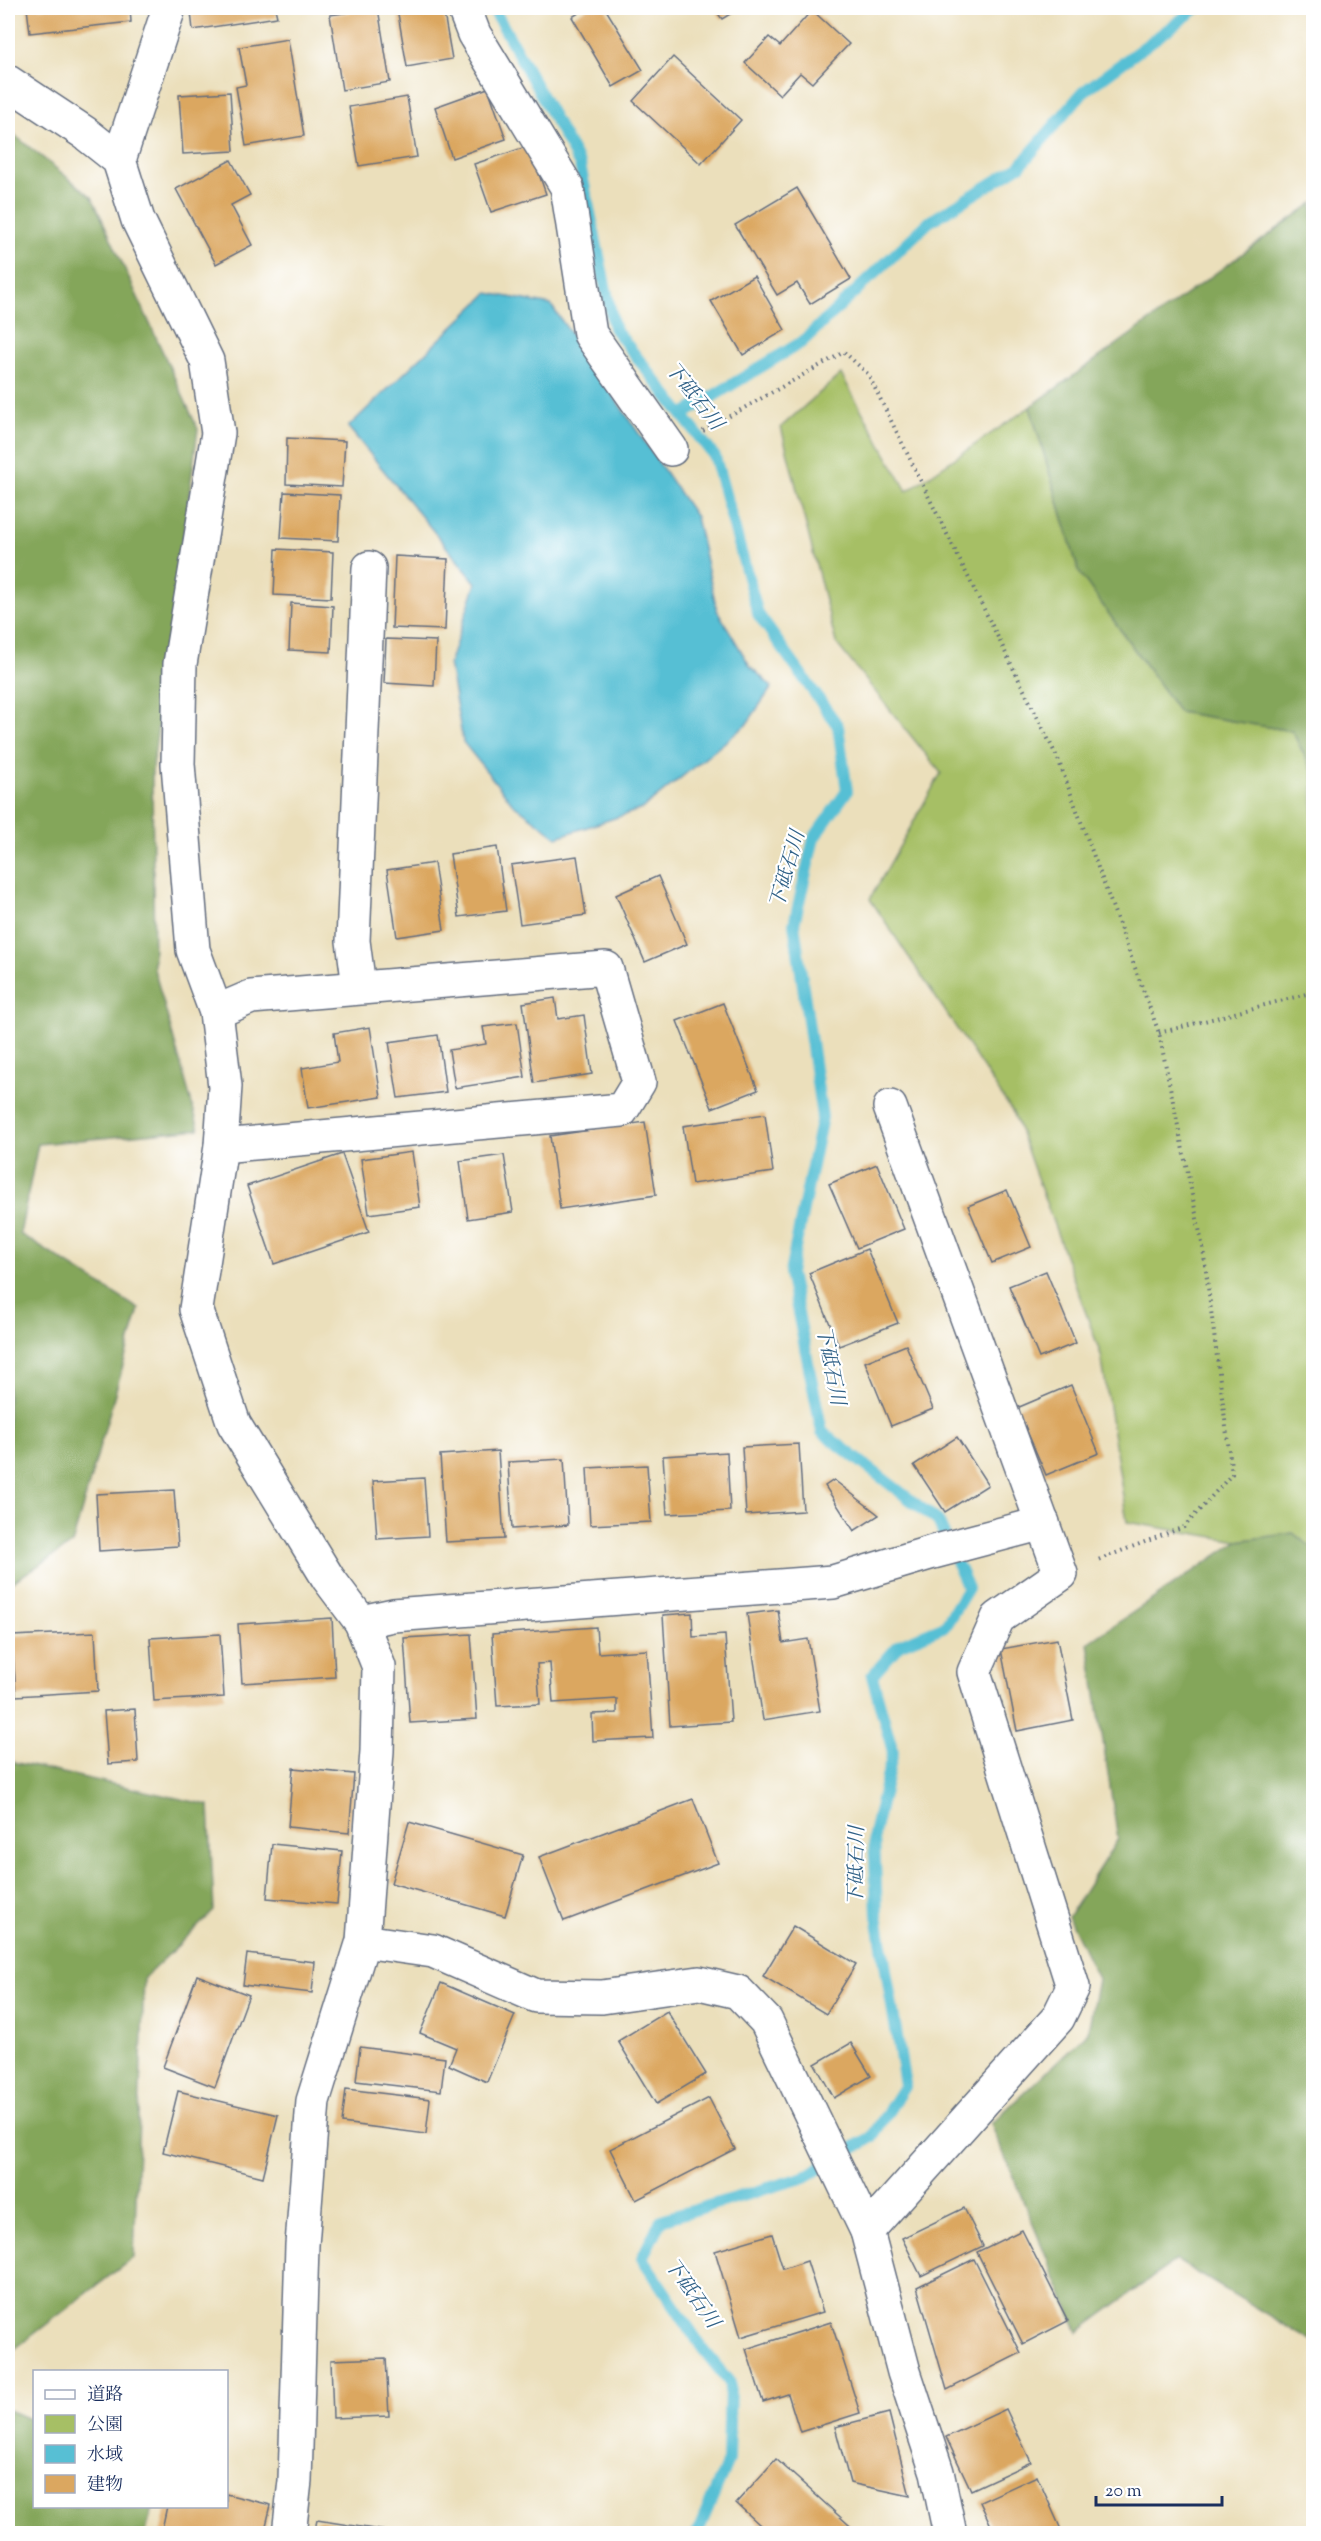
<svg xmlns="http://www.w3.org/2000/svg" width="1321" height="2541" viewBox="0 0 1321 2541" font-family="'Sorts Mill Goudy','Noto Serif JP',serif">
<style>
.green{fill:#a6bf65;stroke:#607762;stroke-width:1.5}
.forest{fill:#84a65a;stroke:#506a5c;stroke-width:1.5}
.water{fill:#57bfd4;stroke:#397799;stroke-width:1.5}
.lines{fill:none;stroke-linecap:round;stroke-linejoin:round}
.stream{stroke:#57bfd4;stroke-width:12}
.building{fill:#dba760}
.street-casing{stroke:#646d7f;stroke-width:36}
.path{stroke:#646d7f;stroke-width:4;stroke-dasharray:1.5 4.5;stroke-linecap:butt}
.street{stroke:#fff;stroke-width:33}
.labels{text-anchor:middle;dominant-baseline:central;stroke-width:4.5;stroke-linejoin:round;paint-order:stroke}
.water-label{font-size:20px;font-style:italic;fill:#306187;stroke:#fff}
</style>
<rect width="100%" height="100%" fill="#fff"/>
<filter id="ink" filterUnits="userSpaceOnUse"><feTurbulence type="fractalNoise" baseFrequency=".0167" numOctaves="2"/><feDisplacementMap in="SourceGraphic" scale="12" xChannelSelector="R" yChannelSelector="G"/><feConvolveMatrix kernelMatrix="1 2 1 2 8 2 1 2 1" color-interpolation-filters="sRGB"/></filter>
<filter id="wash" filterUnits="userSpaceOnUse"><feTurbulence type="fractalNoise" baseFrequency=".008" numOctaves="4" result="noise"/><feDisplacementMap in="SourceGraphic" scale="24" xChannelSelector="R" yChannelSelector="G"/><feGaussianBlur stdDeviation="1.35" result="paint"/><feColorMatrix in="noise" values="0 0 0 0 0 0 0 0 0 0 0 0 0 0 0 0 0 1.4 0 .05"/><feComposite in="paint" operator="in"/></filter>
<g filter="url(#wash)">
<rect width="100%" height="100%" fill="#ebdfbb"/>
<path class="green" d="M841,374L907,491L1030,407L1079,572L1179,712L1292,731L1313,772V1549L1293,1533L1238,1541L1127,1522L1101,1355L1014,1114L870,899L941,773L836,643L781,427Z"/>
<g class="forest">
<path d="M8,130L92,197L198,429L152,772L154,969L199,1129L38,1144L20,1234L139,1309L72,1544L8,1585Z"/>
<path d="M1313,203V772L1292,731L1179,712L1079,572L1030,407Z"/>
<path d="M1293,1533L1314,1549L1313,2342L1176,2260L1078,2332L991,2124L1088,2032L1098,1979L1068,1917L1118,1839L1088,1643L1238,1541Z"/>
<path d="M8,1761L209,1805L214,1911L144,1978L134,2257L8,2354Z"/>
<path d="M8,2410L34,2421V2506L152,2507L146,2533H8Z"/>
</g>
<path class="water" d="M488,293L551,305L696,517L717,610L750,666L772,687L746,725L642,809L557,837L512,803L463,742L449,664L476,583L348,427Z"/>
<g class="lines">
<g class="stream">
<path d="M493,8L580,165L614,328L715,457L758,614L838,726L847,791L814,838L794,924L822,1117L790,1273L822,1432L938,1521L968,1588L945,1626L899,1645L872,1676L893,1752L874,1834L877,1915L905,2085L872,2137L805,2177L661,2220L642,2258L703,2349L730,2383L728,2461L697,2534"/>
<path d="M682,415L802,342L929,222L1020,166L1083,92L1197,8"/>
</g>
</g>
<g id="blocks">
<g class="building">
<path d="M27,8H130L131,22L30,33Z"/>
<path d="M214,8H275L277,17L193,30L191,12Z"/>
<path d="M378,8L390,82L342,90L330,15Z"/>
<path d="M397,8H443L452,59L407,67Z"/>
<path d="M587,8H605L643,70L613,87L572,17Z"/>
<path d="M714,8H740L722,19Z"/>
<path d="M812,10L849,44L812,83L800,73L780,95L745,63L769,37L780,46Z"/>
<path d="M288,39L304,136L246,146L236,87L246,85L239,47Z"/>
<path d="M673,57L741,120L701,164L633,101Z"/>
<path d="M488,88L506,139L452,158L435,107Z"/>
<path d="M230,92L234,151L183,154L179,95Z"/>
<path d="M407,97L417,157L359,166L349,107Z"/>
<path d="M529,146L546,194L491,212L474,164Z"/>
<path d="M231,160L250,195L231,205L252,245L216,264L176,189Z"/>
<path d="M797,188L851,279L810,304L797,283L777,295L735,225Z"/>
<path d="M754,276L785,330L743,355L711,301Z"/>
<path d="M287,438L345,441L342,487L286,484Z"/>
<path d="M284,492L340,495L338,541L281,538Z"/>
<path d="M276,549L333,552L331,598L274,595Z"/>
<path d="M395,556L448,559L445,630L392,628Z"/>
<path d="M291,603L333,606L331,652L289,650Z"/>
<path d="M386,639L436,641L434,686L384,683Z"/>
<path d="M497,847L506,911L459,917L450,854Z"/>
<path d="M577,856L586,915L520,924L511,865Z"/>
<path d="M434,863L444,930L397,937L387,870Z"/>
<path d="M658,876L687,944L645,962L616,895Z"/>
<path d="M555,998L558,1019L584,1015L592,1074L534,1083L523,1003Z"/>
<path d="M723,1003L758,1090L712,1108L677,1021Z"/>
<path d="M517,1023L525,1077L455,1088L449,1050L486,1044L483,1027Z"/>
<path d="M370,1027L381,1097L308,1108L302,1068L338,1062L334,1033Z"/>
<path d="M438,1035L446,1092L398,1098L389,1042Z"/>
<path d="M765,1114L773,1172L692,1184L683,1126Z"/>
<path d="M645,1122L656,1195L560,1209L550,1136Z"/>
<path d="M412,1152L420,1207L369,1214L361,1159Z"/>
<path d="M342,1154L369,1232L274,1264L247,1186Z"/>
<path d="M504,1155L513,1212L468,1219L460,1161Z"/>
<path d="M877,1164L904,1229L857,1248L829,1184Z"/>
<path d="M1007,1190L1031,1247L992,1263L968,1206Z"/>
<path d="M867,1249L898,1323L839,1346L809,1273Z"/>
<path d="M1046,1271L1076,1343L1039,1358L1009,1286Z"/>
<path d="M906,1345L933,1409L891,1426L865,1362Z"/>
<path d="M1071,1385L1099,1453L1046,1475L1017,1408Z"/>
<path d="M957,1437L988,1485L945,1512L914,1465Z"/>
<path d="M799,1444L803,1511L746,1515L742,1447Z"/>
<path d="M498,1451L504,1539L446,1542L440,1455Z"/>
<path d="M727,1452L730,1511L667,1514L663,1456Z"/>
<path d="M564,1459L568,1525L512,1529L508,1462Z"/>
<path d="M647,1465L651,1522L590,1525L587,1468Z"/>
<path d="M424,1478L428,1536L377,1539L373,1481Z"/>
<path d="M834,1480L879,1515L854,1531L825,1486Z"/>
<path d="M174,1490L178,1546L99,1551L96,1494Z"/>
<path d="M778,1610L783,1643L808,1639L820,1711L763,1720L747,1614Z"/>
<path d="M692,1613L693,1637L725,1635L731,1722L670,1726L663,1615Z"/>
<path d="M332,1618L335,1677L242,1683L238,1624Z"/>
<path d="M596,1627L598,1653L647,1650L653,1738L593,1741L592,1714L617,1713V1699L553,1703L550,1663L537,1664L540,1704L497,1706L492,1634Z"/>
<path d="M95,1632L98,1691L16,1696L12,1636Z"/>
<path d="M220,1634L224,1697L154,1701L150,1638Z"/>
<path d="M471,1634L477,1719L410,1723L404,1638Z"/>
<path d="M1057,1639L1073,1720L1017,1731L1001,1649Z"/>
<path d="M135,1709L138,1762L108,1764L104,1711Z"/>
<path d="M293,1768L354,1774L349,1833L288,1827Z"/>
<path d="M693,1799L718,1863L564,1921L539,1857Z"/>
<path d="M409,1822L523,1855L505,1916L391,1883Z"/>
<path d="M272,1844L342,1851L337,1904L267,1898Z"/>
<path d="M793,1926L856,1964L826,2014L763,1976Z"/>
<path d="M247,1954L315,1962L312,1993L243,1985Z"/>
<path d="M197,1975L249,1995L215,2087L163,2067Z"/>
<path d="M441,1983L515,2015L487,2082L449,2065L456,2048L420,2033Z"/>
<path d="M667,2011L706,2074L656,2104L618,2041Z"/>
<path d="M851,2043L871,2076L834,2098L815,2064Z"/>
<path d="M360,2047L445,2058L441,2091L356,2081Z"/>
<path d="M346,2089L430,2099L426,2134L342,2123Z"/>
<path d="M178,2091L278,2115L263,2177L163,2152Z"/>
<path d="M709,2098L735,2149L636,2200L610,2149Z"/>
<path d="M964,2208L983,2246L921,2276L902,2238Z"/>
<path d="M1022,2230L1068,2321L1023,2344L977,2252Z"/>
<path d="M772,2234L783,2269L807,2261L823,2312L741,2337L715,2251Z"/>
<path d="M974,2259L1021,2353L947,2390L917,2287Z"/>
<path d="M831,2322L860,2413L800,2432L788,2394L763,2402L746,2349Z"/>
<path d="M386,2358L389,2416L333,2418L331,2360Z"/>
<path d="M1006,2409L1031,2462L971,2490L946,2437Z"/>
<path d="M889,2413L910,2496L850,2483L835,2427Z"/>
<path d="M776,2459L859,2534H770L736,2503Z"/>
<path d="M1037,2476L1063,2534H995L980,2502Z"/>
<path d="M226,2494L271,2505L264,2534H161L167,2506H226Z"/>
<path d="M317,2520L392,2532V2534H314Z"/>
</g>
</g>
</g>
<g filter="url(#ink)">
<use href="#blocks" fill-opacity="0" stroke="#646d7f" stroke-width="1.5"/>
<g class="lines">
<g class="street-casing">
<g id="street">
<path d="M464,8L474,34L567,187L590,334L671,449"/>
<path d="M8,82L85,133L119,160L138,220L207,361L218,433L180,664L178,764L193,950L216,1012L225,1086L221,1146L196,1309L234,1424L328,1578L361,1622L379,1667L377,1751L363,1941L313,2101L302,2245L295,2481L289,2534"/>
<path d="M119,160L169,8"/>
<path d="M359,987L353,941L369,568"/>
<path d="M216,1012L251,997L606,968L639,1082L622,1110L221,1146"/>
<path d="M361,1622L393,1615L833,1582L933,1552L1043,1523"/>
<path d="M363,1941L433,1951L536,1996L602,1997L699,1983L738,1992L766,2021L867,2231L904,2372L937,2472L950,2534"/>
<path d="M867,2231L1058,2018L1073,1987L974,1672L998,1618L1061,1574L890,1107"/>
</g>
</g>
<g class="path">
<path d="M703,431L844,352L868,374L1058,759L1159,1033L1203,1248L1232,1474L1184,1527L1095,1561"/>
<path d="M1159,1033L1314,992"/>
</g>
<use href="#street" class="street"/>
</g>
</g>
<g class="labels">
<g class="water-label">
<text transform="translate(693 397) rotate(52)">下砥石川</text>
<text transform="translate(789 870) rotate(-74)">下砥石川</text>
<text transform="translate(829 1366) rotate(79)">下砥石川</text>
<text transform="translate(858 1866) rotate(-89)">下砥石川</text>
<text transform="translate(691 2294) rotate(55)">下砥石川</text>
</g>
</g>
<rect width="1321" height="2541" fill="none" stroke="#fff" stroke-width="30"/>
<rect x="33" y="2370" width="195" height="138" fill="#ffffff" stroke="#a4acbf" stroke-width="1.5"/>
<rect x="45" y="2390" width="30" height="9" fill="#ffffff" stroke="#a4acbf" stroke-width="1.5"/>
<text x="87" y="2400" font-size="18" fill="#1b2f5e">道路</text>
<rect x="45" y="2415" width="30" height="18" fill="#a6bf65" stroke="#a4acbf" stroke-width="1.5"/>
<text x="87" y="2430" font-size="18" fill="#1b2f5e">公園</text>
<rect x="45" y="2445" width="30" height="18" fill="#57bfd4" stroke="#a4acbf" stroke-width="1.5"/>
<text x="87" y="2460" font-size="18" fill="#1b2f5e">水域</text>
<rect x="45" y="2475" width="30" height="18" fill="#dba760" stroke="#a4acbf" stroke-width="1.5"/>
<text x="87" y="2490" font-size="18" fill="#1b2f5e">建物</text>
<path d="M1096 2496v9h126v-9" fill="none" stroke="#1b2f5e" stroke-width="3"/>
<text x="1105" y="2496" font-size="18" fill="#1b2f5e" stroke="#ffffff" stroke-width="4.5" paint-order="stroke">20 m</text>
</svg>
